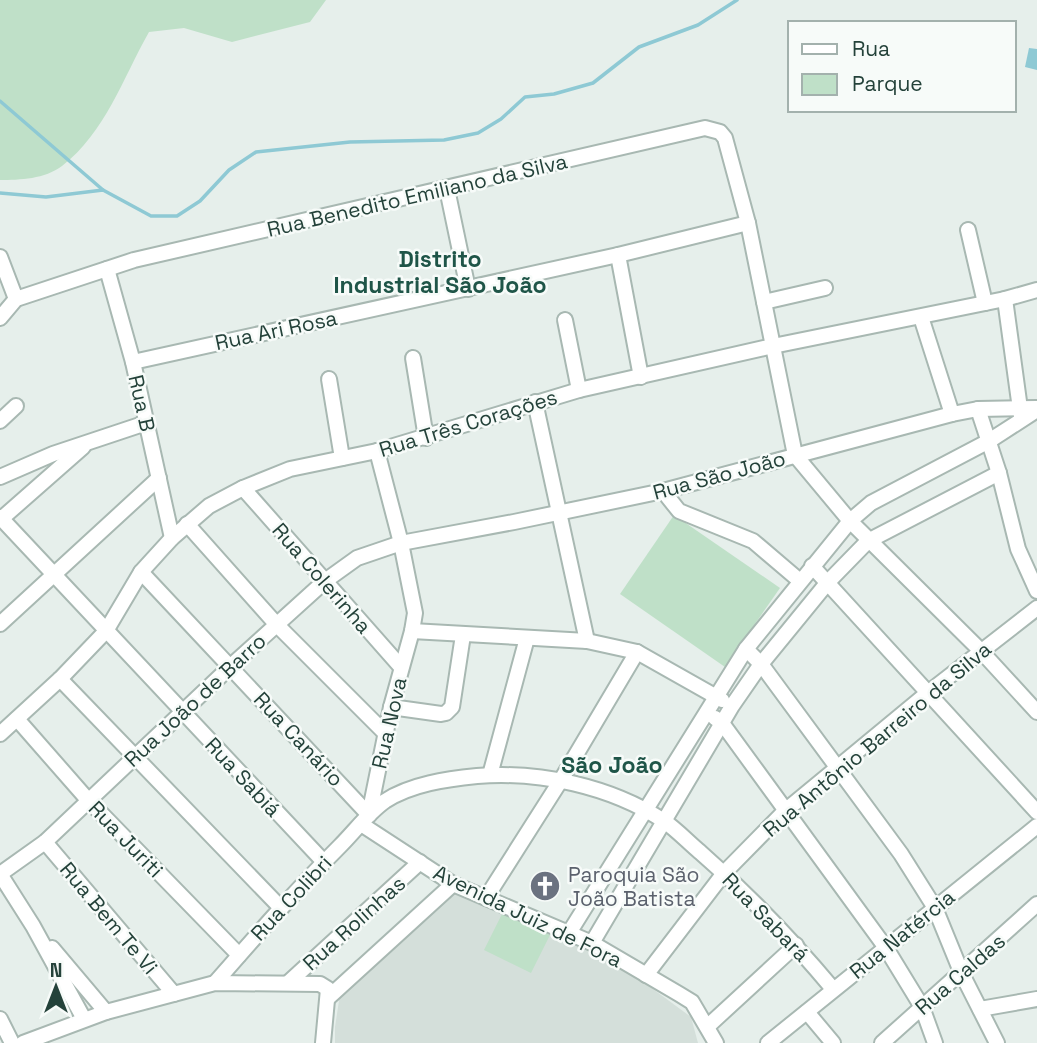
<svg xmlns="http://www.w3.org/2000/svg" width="1037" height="1043" viewBox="0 0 1037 1043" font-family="'Space Grotesk',sans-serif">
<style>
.built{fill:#d4dfda}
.green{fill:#bfe0c8}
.water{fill:#8ec9d4}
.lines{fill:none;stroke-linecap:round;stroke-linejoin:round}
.stream{stroke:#8ec9d4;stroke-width:3.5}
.minor-casing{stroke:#a8b8b2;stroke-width:18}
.minor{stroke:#fff;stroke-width:14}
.labels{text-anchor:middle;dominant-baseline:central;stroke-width:5;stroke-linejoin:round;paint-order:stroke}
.street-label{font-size:21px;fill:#24423a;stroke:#f7fbf9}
.worship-label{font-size:21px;fill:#5b616d;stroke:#f7fbf9;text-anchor:start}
.neighbourhood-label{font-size:23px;font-weight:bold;fill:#1f5548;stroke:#f7fbf9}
</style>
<rect width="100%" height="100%" fill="#e6efeb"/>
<path class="built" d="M455,887L586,946L638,978L691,1017L698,1043H335V1027L340,994Z"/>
<g class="green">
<path d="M0,0H326L310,22L232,42L184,28L149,32C123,78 105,133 62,166C45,179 20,180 0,180Z"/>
<path d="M674,515L780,588L725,667L620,594Z"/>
<path d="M503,912L550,935L531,973L484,950Z"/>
</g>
<path class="water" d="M1029,48L1037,49V70L1025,67Z"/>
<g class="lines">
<g class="stream">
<path d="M0,101L103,190"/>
<path d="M0,193L46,197L103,190L151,216H177L200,201L229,170L256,152L350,142L444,140L478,133L501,119L525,97L554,94L593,83L639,47L698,25L737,0"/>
</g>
<g class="minor-casing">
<g id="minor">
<path d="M447,189L468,289"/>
<path d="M968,230L985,303"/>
<path d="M618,255L641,377"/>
<path d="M0,257L16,299"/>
<path d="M107,269L133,362L172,538"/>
<path d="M1005,299L1021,416"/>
<path d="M764,302L825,288"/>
<path d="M921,317L952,414"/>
<path d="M0,318L16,299L134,260L705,128L720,132L725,138L748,223L795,455L850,521L981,651L1037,712"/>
<path d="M565,320L579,390"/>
<path d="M413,358L426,438"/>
<path d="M133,362L618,255L748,223"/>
<path d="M329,379L342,458"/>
<path d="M535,402L587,641"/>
<path d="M978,409L999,473L1018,549L1037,591"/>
<path d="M0,421L16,406"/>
<path d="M0,477L53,454L146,423"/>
<path d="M243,488L401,667"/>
<path d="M663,491L679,511L753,541L800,581"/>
<path d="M0,517L324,862"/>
<path d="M0,520L83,447"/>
<path d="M187,524L277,625L386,734"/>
<path d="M812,566L1037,812"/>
<path d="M141,572L369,815"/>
<path d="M0,624L159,478"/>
<path d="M412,631L587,641L637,652L722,700"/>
<path d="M746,649L761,664L901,854L935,908L962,974L997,1043"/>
<path d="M60,679L281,908"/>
<path d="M391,707L441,714L446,713L452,707L463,635"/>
<path d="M715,718L722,723L886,948L922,1007L935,1043"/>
<path d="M17,719L88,800L239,955"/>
<path d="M0,734L60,679L106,631L141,572L172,538L209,506L243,488L290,469L377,451L579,390L773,346L1005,299L1037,290"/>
<path d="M490,775L527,638"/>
<path d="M369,815L391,707L412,631L415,613L401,543L377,451"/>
<path d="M361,824L453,884L592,943L679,994L692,1002L716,1043"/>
<path d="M45,842L174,994"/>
<path d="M0,874L45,842L231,666L325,581L357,558L401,543L514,522L663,491L952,414L978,409L1037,408"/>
<path d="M0,874L33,926L84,1019"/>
<path d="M486,898L561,780L637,652"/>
<path d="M569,933L746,649L850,521L871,503L989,441L1037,410"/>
<path d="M592,943L732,706L761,664L828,582L868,541L999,473"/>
<path d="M52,948L106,1012"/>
<path d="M646,975L724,873L785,811L929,692L1037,608"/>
<path d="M215,983C256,936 296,890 340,846C355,831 368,813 385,801C411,784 447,779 477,776C540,771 610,786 664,821C677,830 688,842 700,852C748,894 792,940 833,989"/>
<path d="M288,983L420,862"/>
<path d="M329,997L453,884"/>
<path d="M980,1009L1037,999"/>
<path d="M807,1012L833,1043"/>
<path d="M0,1019L12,1043"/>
<path d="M708,1026L796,945"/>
<path d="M23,1043L106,1012L215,983L320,984L328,989L323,1043"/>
<path d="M768,1043L1037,826"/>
<path d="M882,1043L1037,904"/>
</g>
</g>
<use href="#minor" class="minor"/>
</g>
<defs>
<g id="church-disc" transform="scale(1.575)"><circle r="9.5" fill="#6b7280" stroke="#f7fbf9"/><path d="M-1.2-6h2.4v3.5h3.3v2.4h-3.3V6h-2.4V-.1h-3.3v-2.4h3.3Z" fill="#fff"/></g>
</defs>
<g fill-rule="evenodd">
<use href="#church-disc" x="545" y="886"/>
</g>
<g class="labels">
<g class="street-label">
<text transform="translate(417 195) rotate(-13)">Rua Benedito Emiliano da Silva</text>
<text transform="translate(276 330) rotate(-12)">Rua Ari Rosa</text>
<text transform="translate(142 403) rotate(77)">Rua B</text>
<text transform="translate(468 423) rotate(-17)">Rua Três Corações</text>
<text transform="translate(719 475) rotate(-15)">Rua São João</text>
<text transform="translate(322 578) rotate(49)">Rua Colerinha</text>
<text transform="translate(195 700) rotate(-43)">Rua João de Barro</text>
<text transform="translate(389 723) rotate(-77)">Rua Nova</text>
<text transform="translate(299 739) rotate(47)">Rua Canário</text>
<text transform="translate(877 739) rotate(-40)">Rua Antônio Barreiro da Silva</text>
<text transform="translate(243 777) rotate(47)">Rua Sabiá</text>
<text transform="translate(126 839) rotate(46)">Rua Juriti</text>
<text transform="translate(291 898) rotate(-47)">Rua Colibri</text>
<text transform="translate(528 916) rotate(26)">Avenida Juiz de Fora</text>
<text transform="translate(766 917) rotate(46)">Rua Sabará</text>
<text transform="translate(109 918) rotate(50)">Rua Bem Te Vi</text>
<text transform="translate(354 923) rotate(-42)">Rua Rolinhas</text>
<text transform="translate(902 934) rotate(-39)">Rua Natércia</text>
<text transform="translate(960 974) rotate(-41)">Rua Caldas</text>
</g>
<g class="worship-label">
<text x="568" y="874">Paroquia São<tspan x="568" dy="24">João Batista</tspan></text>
</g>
<g class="neighbourhood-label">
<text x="440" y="259">Distrito<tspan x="440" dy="26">Industrial São João</tspan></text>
<text x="612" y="765">São João</text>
</g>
</g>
<rect x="788" y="21" width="228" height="91" fill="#f7fbf9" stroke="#a3b1ad" stroke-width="2"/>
<rect x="802" y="44" width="35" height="10" fill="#ffffff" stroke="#a3b1ad" stroke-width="2"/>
<text x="852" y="56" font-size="21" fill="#24423a">Rua</text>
<rect x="802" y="74" width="35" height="21" fill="#bfe0c8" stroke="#a3b1ad" stroke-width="2"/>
<text x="852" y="91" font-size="21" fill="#24423a">Parque</text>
<g transform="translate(56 987)" stroke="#f7fbf9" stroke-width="5" paint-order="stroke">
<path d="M0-5L12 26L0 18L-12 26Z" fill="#24423a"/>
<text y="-10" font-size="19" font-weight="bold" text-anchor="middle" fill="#24423a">N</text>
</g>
</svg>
